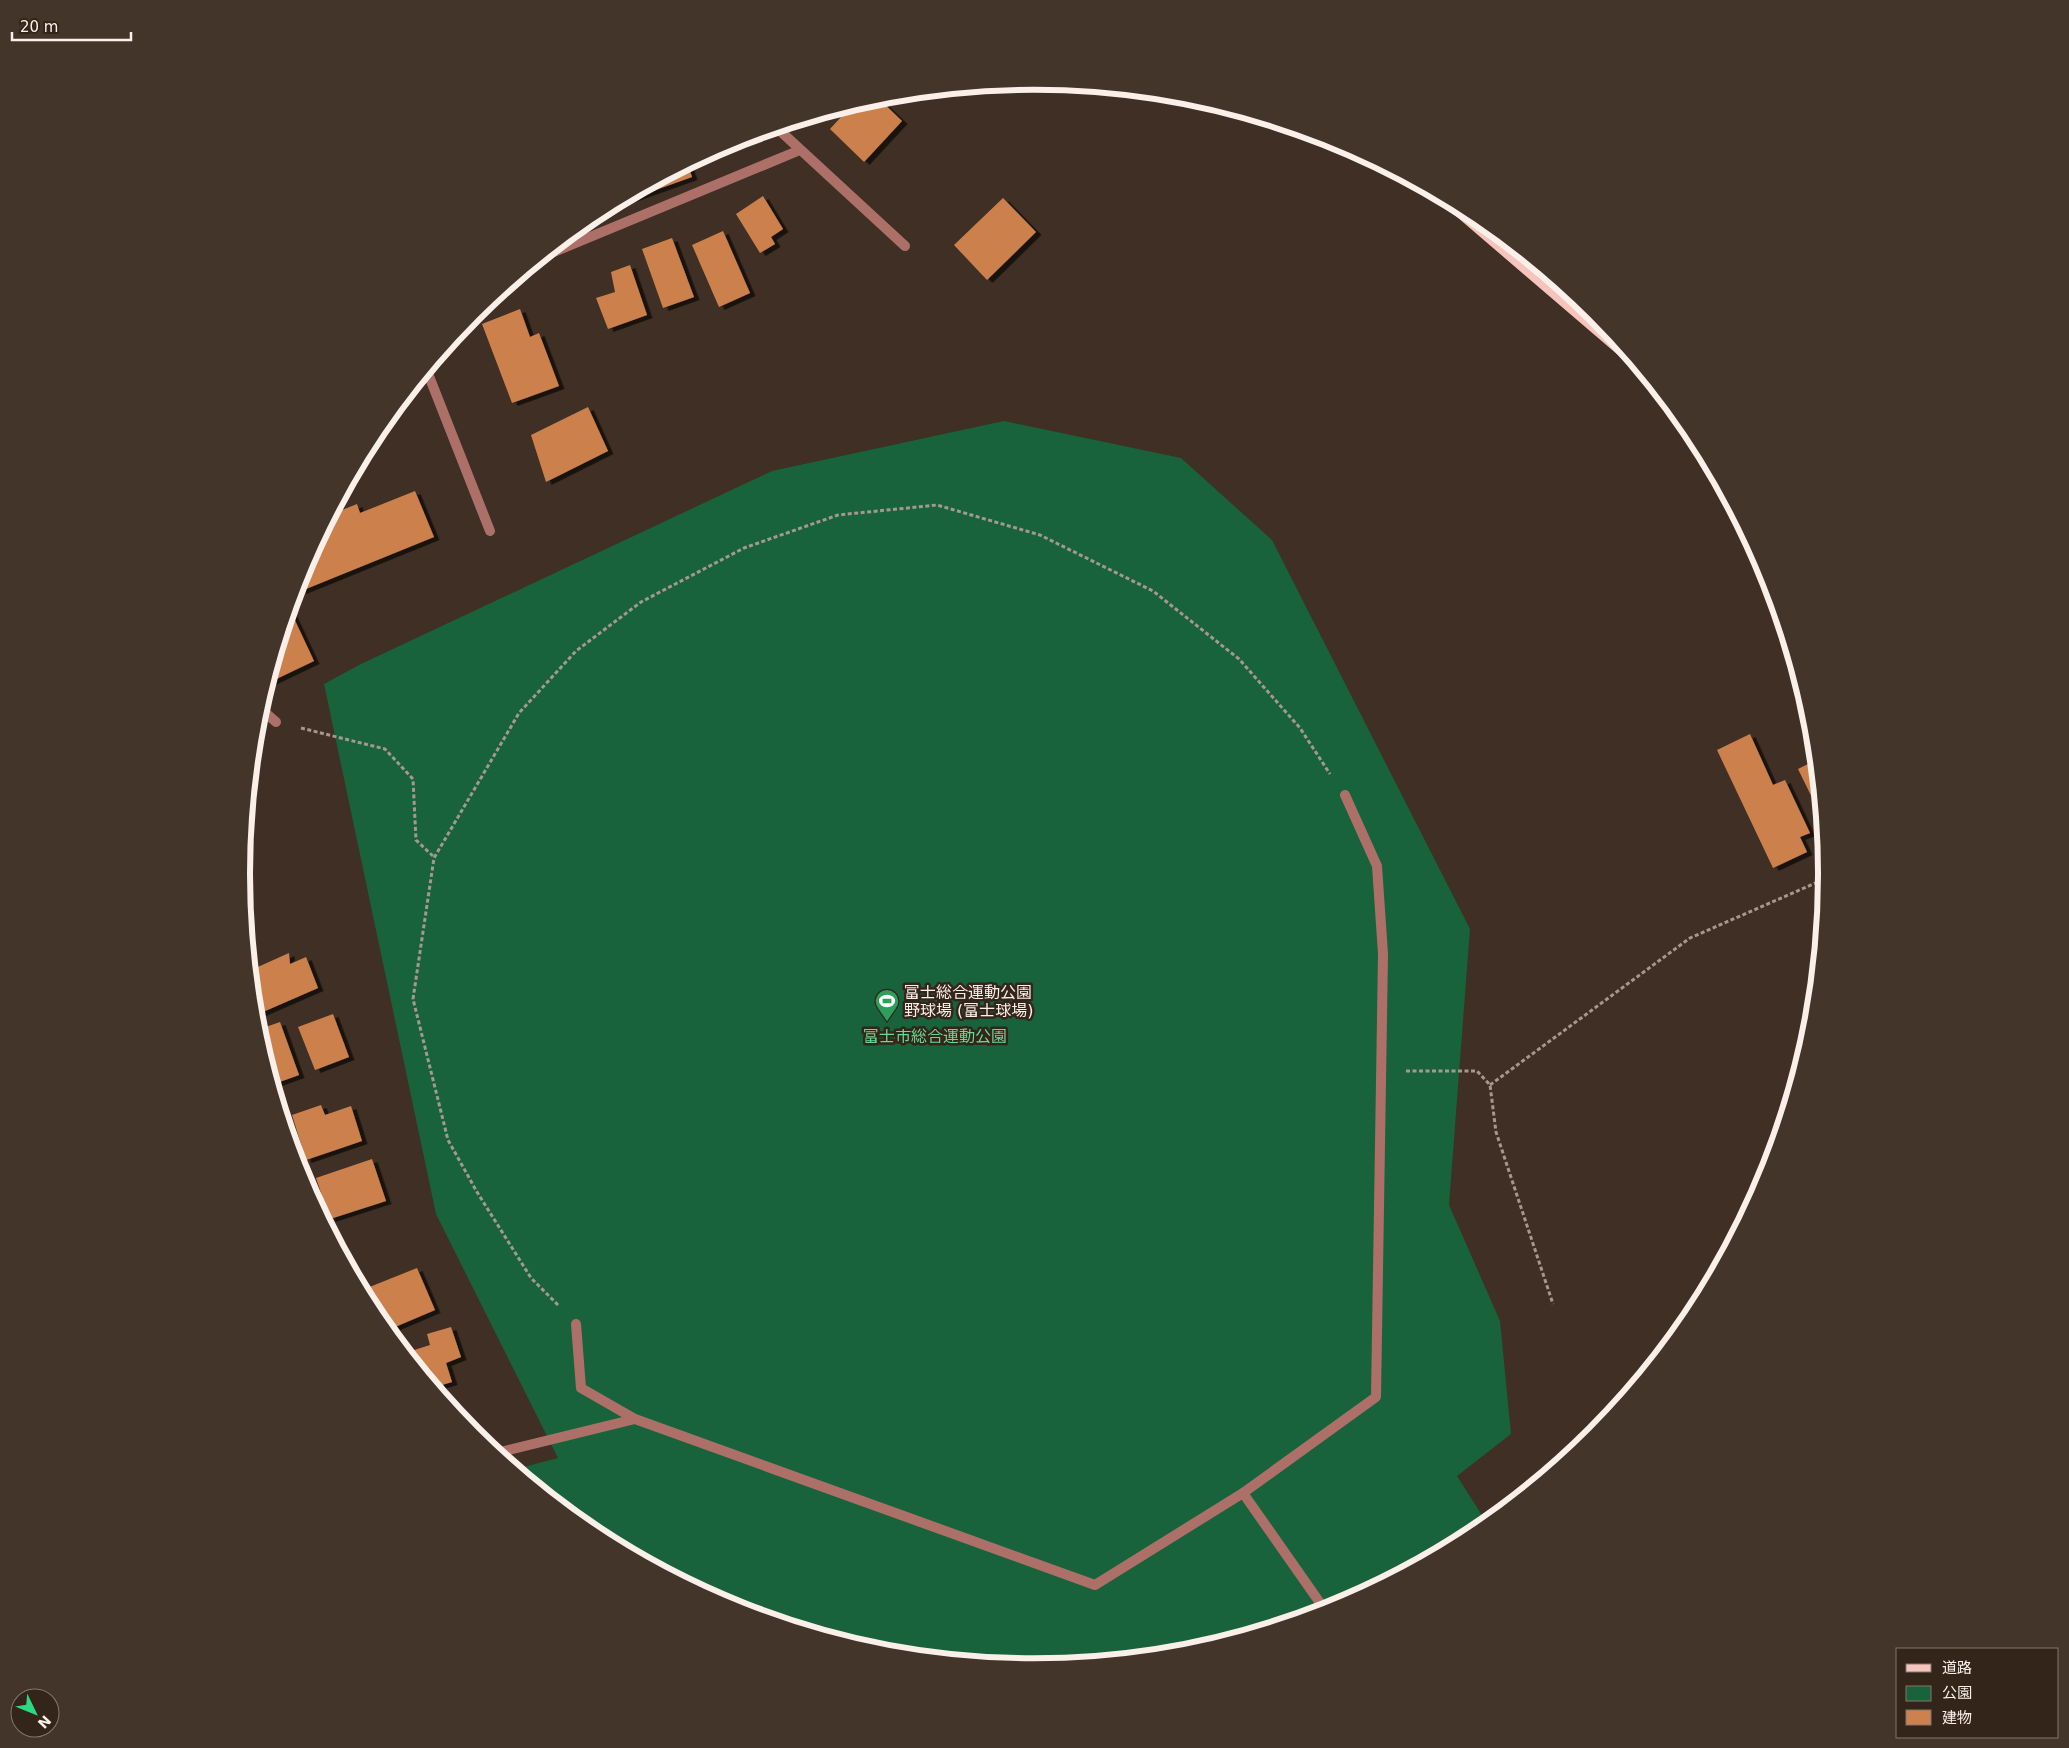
<svg xmlns="http://www.w3.org/2000/svg" width="2069" height="1748" viewBox="0 0 2069 1748" font-family="'DejaVu Sans','Noto Sans JP',sans-serif">
<style>
.green{fill:#18633b}
.building{fill:#cc814e;filter:url(#shadow)}
.lines{fill:none;stroke-linecap:round;stroke-linejoin:round}
.path{stroke:#a59890;stroke-width:3;stroke-dasharray:4 2.5;stroke-linecap:butt}
.lane{stroke:#ad7068;stroke-width:10}
.street{stroke:#ad7068;stroke-width:10}
.primary{stroke:#f7c4bd;stroke-width:12}
.labels{text-anchor:middle;dominant-baseline:central;stroke-width:5;stroke-linejoin:round;paint-order:stroke}
.poi-label{font-size:16px;fill:#faefe9;stroke:#34251b;text-anchor:start}
.park-label{font-size:16px;fill:#66d994;stroke:#34251b}
.rim{fill:none;stroke:#faefe9;stroke-width:6}
</style>
<defs>
<filter id="shadow"><feDropShadow dx="5.5" dy="3" stdDeviation="0" flood-color="#0009"/></filter>
</defs>
<rect width="100%" height="100%" fill="#3f2f24"/>
<path class="green" d="M1004,421L1181,458L1272,540L1470,929L1449,1205L1500,1321L1511,1434L1457,1476L1487,1523L1475,1533L1338,1607L1189,1652L1034,1667L880,1651L731,1606L594,1533L516,1469L558,1458L436,1214L324,684L361,664L772,471Z"/>
<g class="building">
<path d="M877,97L902,121L864,162L830,129L852,105Z"/>
<path d="M688,165L692,177L619,203V202Z"/>
<path d="M763,196L783,229L771,237L775,244L760,253L736,214Z"/>
<path d="M1003,198L1036,232L987,280L954,245Z"/>
<path d="M723,231L750,293L719,307L692,245Z"/>
<path d="M672,238L694,297L663,308L642,249Z"/>
<path d="M630,265L647,315L608,329L596,298L615,292L611,272Z"/>
<path d="M520,309L530,337L539,333L559,386L512,403L482,324Z"/>
<path d="M588,407L608,451L546,482L531,435Z"/>
<path d="M415,491L434,537L301,591L298,584L302,570L332,514L357,504L360,513Z"/>
<path d="M291,612L314,661L268,683L289,613Z"/>
<path d="M1750,734L1773,785L1785,780L1810,833L1800,837L1807,852L1773,868L1717,750Z"/>
<path d="M1816,760L1821,816L1798,769Z"/>
<path d="M289,953L290,964L306,957L318,988L256,1015L251,970Z"/>
<path d="M333,1014L349,1057L315,1070L298,1027Z"/>
<path d="M280,1022L299,1075L274,1084L257,1030Z"/>
<path d="M321,1105L325,1115L351,1106L362,1141L306,1160L292,1115Z"/>
<path d="M372,1159L386,1201L330,1219L316,1178Z"/>
<path d="M417,1268L435,1310L388,1330L375,1314L362,1290Z"/>
<path d="M451,1327L461,1357L446,1363L452,1382L435,1387L408,1352L430,1345L427,1334Z"/>
</g>
<g class="lines">
<g class="path">
<path d="M301,728L385,749L413,779L416,840L434,857"/>
<path d="M1406,1071H1477L1490,1085L1496,1132L1553,1304"/>
<path d="M1490,1085L1690,938L1827,878"/>
<path d="M558,1305L531,1278L477,1192L448,1140L413,999L434,858L519,713L576,651L641,602L744,548L838,515L937,505L1040,535L1153,591L1239,659L1300,728L1330,774"/>
</g>
<g class="lane">
<path d="M576,1324L581,1388L635,1419"/>
<path d="M496,1453L635,1419L1095,1585L1243,1493L1376,1397L1383,954L1377,866L1345,795"/>
<path d="M1243,1493L1325,1610"/>
</g>
<g class="street">
<path d="M777,128L905,246"/>
<path d="M544,256L800,150"/>
<path d="M427,371L490,531"/>
<path d="M260,708L276,722"/>
</g>
<path class="primary" d="M1444,198L1633,360"/>
</g>
<defs>
<g id="stadium-pin" transform="scale(1.25)"><path d="M0 17L-7.5 6A9.5 9.5 0 1 1 7.5 6Z" fill="#2e9e5b" stroke="#34251b"/><path d="M0-5a6.5 5 0 1 0 0 10a6.5 5 0 1 0 0-10ZM-3.5-1.8h7v3.6h-7Z" fill="#fff"/></g>
</defs>
<g fill-rule="evenodd">
<use href="#stadium-pin" x="887" y="1001"/>
</g>
<g class="labels">
<g class="poi-label">
<text x="904" y="992">富士総合運動公園<tspan x="904" dy="18">野球場 (富士球場)</tspan></text>
</g>
<g class="park-label">
<text x="935" y="1036">富士市総合運動公園</text>
</g>
</g>
<path d="M0 0H2069V1748H0ZM250 874a784 784 0 1 1 1568 0a784 784 0 1 1-1568 0Z" fill="#44352b" fill-rule="evenodd"/>
<path class="rim" d="M250 874a784 784 0 1 1 1568 0a784 784 0 1 1-1568 0Z"/>
<rect x="1896" y="1648" width="162" height="90" fill="#34251b" stroke="#83766d"/>
<rect x="1906" y="1664" width="25" height="8" fill="#f7c4bd" stroke="#83766d"/>
<text x="1942" y="1673" font-size="15" fill="#faefe9">道路</text>
<rect x="1906" y="1686" width="25" height="15" fill="#18633b" stroke="#83766d"/>
<text x="1942" y="1698" font-size="15" fill="#faefe9">公園</text>
<rect x="1906" y="1710" width="25" height="15" fill="#cc814e" stroke="#83766d"/>
<text x="1942" y="1723" font-size="15" fill="#faefe9">建物</text>
<g transform="translate(35 1713) rotate(133)"><circle r="24" fill="#34251b" stroke="#83766d"/>
<path d="M0-4L9 19L0 12L-9 19Z" fill="#2dd884"/>
<text y="-8" font-size="14" font-weight="bold" text-anchor="middle" fill="#faefe9">N</text>
</g>
<path d="M12 32v8h119v-8" fill="none" stroke="#faefe9" stroke-width="2.5"/>
<text x="20" y="32" font-size="15" fill="#faefe9" stroke="#34251b" stroke-width="4" paint-order="stroke">20 m</text>
</svg>
